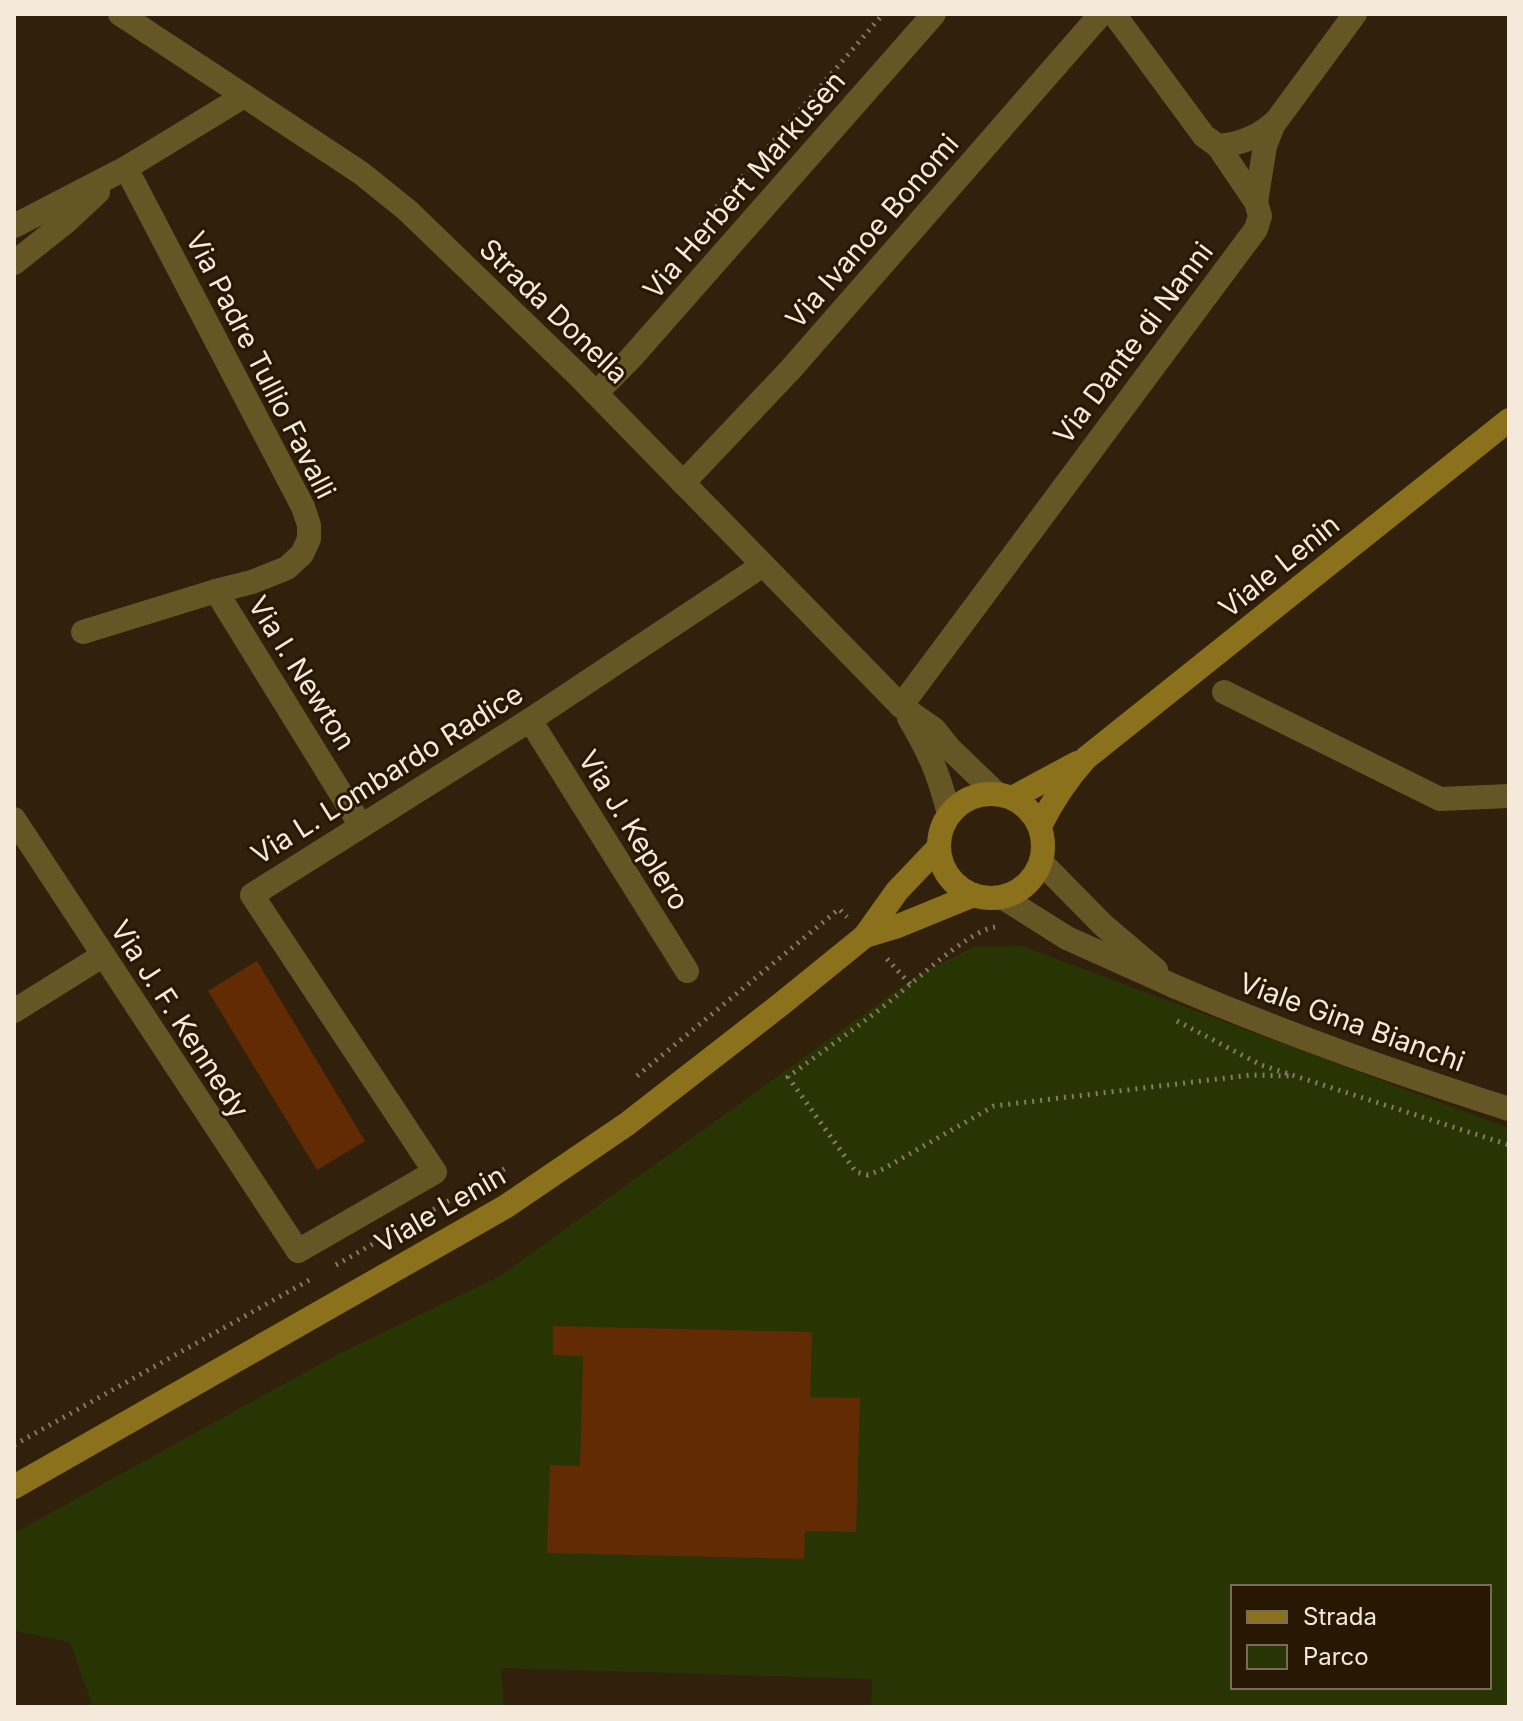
<svg xmlns="http://www.w3.org/2000/svg" width="1523" height="1721" viewBox="0 0 1523 1721" font-family="Inter,sans-serif">
<style>
.green{fill:#283403;fill-rule:evenodd}
.building{fill:#622b04}
.lines{fill:none;stroke-linecap:round;stroke-linejoin:round}
.path{stroke:#887968;stroke-width:5;stroke-dasharray:2 6;stroke-linecap:butt}
.minor{stroke:#665626;stroke-width:24}
.tertiary{stroke:#665626;stroke-width:24}
.secondary{stroke:#8b711b;stroke-width:24}
.labels{text-anchor:middle;dominant-baseline:central;stroke-width:6;stroke-linejoin:round;paint-order:stroke}
.street-label{font-size:28px;fill:#f5e9dc;stroke:#271703}
</style>
<rect width="100%" height="100%" fill="#31200b"/>
<path class="green" d="M1022,946L1509,1128V1707H871L872,1679L501,1668L504,1707H93L70,1642L14,1631V1533L338,1354L500,1276L918,975L974,947ZM1233,1587H1489V1687H1233Z"/>
<g class="building">
<path d="M257,961L365,1141L317,1170L208,991Z"/>
<path d="M553,1326L812,1332L810,1397L860,1398L856,1532L805,1531L804,1559L547,1553L550,1465L580,1466L583,1356L553,1355Z"/>
</g>
<g class="lines">
<g class="path">
<path d="M693,247V239L696,231L883,14"/>
<path d="M995,927C967,931 909,987 884,1006C852,1031 820,1053 788,1077L856,1172L868,1175L883,1169L994,1106L1251,1075L1293,1076"/>
<path d="M887,959L910,984"/>
<path d="M1177,1021L1261,1065L1509,1145"/>
<path d="M637,1076L839,909L847,917"/>
<path d="M336,1265L508,1167"/>
<path d="M14,1445L313,1278"/>
</g>
<g class="minor">
<path d="M1218,146C1241,144 1260,137 1277,120L1355,14"/>
<path d="M1256,202L1265,146L1274,123"/>
<path d="M14,226L126,168L244,96"/>
<path d="M14,263L67,221L98,192"/>
<path d="M596,393L631,358L934,14"/>
<path d="M683,483L791,369L1101,14"/>
<path d="M216,591L361,826"/>
<path d="M83,632L216,591L252,582L287,568L302,554L309,539V525L303,507L126,168"/>
<path d="M1224,692L1440,799L1509,796"/>
<path d="M901,706L1256,229L1260,216L1256,202L1218,146L1204,136L1114,14"/>
<path d="M901,706L934,729L950,749L996,793"/>
<path d="M909,718C930,753 939,775 949,814"/>
<path d="M530,720L687,971"/>
<path d="M14,819L298,1251L435,1172L252,895L530,720L763,565"/>
<path d="M1041,862L1103,925L1156,970"/>
<path d="M1002,897L1067,938L1176,987"/>
<path d="M14,1011L102,956"/>
</g>
<g class="tertiary">
<path d="M120,14L361,173L407,210L578,375L901,706"/>
<path d="M1176,987C1284,1033 1396,1073 1509,1109"/>
</g>
<g class="secondary">
<circle cx="991" cy="846" r="52"/>
<path d="M1014,797L1077,763"/>
<path d="M1040,826C1053,800 1067,779 1086,758L1509,420"/>
<path d="M865,936L898,926L974,895"/>
<path d="M14,1487L505,1207L627,1124L780,1005L865,936L897,891L938,848"/>
</g>
</g>
<g class="labels">
<g class="street-label">
<text transform="translate(744 185) rotate(-49)">Via Herbert Markusen</text>
<text transform="translate(872 231) rotate(-49)">Via Ivanoe Bonomi</text>
<text transform="translate(554 311) rotate(44)">Strada Donella</text>
<text transform="translate(1133 343) rotate(-53)">Via Dante di Nanni</text>
<text transform="translate(261 365) rotate(63)">Via Padre Tullio Favalli</text>
<text transform="translate(1279 566) rotate(-39)">Viale Lenin</text>
<text transform="translate(302 673) rotate(58)">Via I. Newton</text>
<text transform="translate(387 774) rotate(-32)">Via L. Lombardo Radice</text>
<text transform="translate(634 830) rotate(58)">Via J. Keplero</text>
<text transform="translate(180 1019) rotate(57)">Via J. F. Kennedy</text>
<text transform="translate(1352 1022) rotate(20)">Viale Gina Bianchi</text>
<text transform="translate(440 1209) rotate(-30)">Viale Lenin</text>
</g>
</g>
<rect width="1523" height="1721" fill="none" stroke="#f5e9dc" stroke-width="32"/>
<rect x="1231" y="1585" width="260" height="104" fill="#271703" stroke="#796b5a" stroke-width="2"/>
<rect x="1247" y="1611" width="40" height="12" fill="#8b711b" stroke="#796b5a" stroke-width="2"/>
<text x="1303" y="1625" font-size="24" fill="#f5e9dc">Strada</text>
<rect x="1247" y="1645" width="40" height="24" fill="#283403" stroke="#796b5a" stroke-width="2"/>
<text x="1303" y="1665" font-size="24" fill="#f5e9dc">Parco</text>
</svg>
